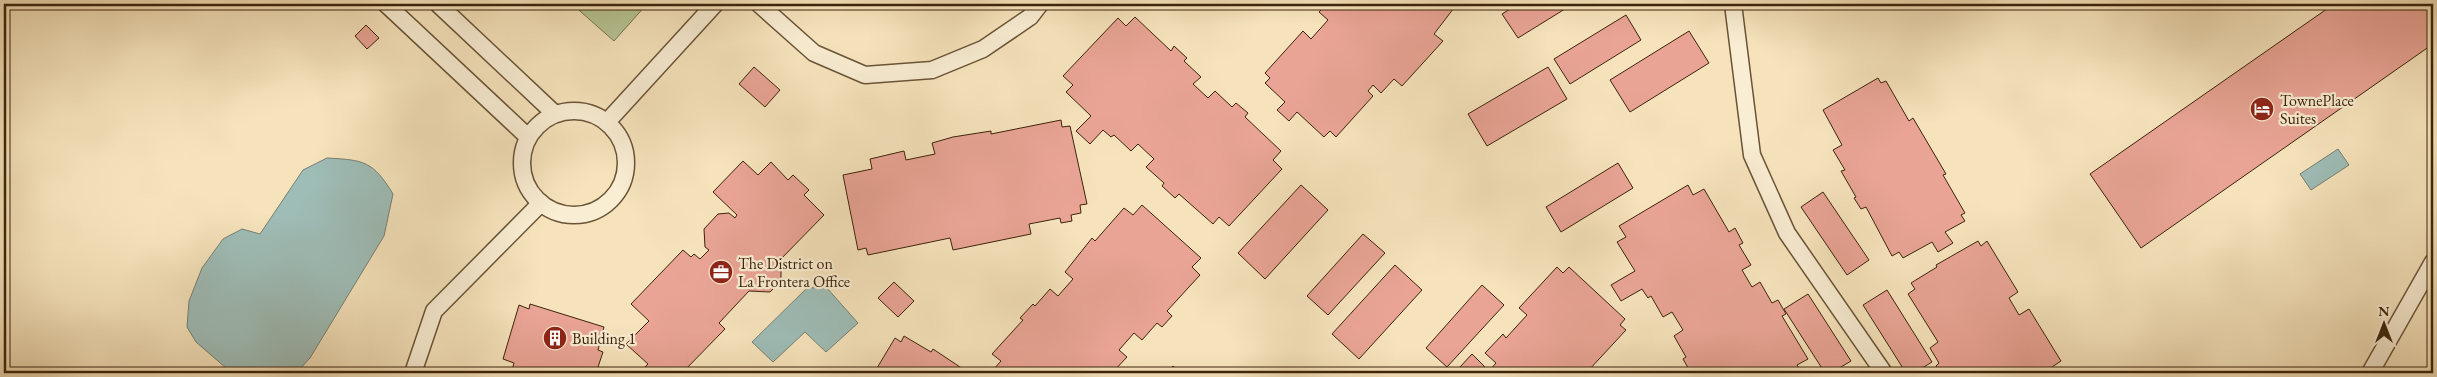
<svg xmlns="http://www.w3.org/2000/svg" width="2437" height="377" viewBox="0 0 2437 377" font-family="'EB Garamond',serif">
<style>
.green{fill:#b7c595;stroke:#7a7450}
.water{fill:#9ebdb7;stroke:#778072}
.building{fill:#e9a495;stroke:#3c240a}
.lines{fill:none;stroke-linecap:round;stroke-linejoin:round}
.lane-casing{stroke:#6a5436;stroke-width:19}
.lane{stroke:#f9edd3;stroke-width:16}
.labels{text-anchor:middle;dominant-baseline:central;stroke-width:4.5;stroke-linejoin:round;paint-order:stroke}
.poi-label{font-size:16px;fill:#3c240a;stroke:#f9edd3;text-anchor:start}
</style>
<rect width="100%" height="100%" fill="#f6e3bc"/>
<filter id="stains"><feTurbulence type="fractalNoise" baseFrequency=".004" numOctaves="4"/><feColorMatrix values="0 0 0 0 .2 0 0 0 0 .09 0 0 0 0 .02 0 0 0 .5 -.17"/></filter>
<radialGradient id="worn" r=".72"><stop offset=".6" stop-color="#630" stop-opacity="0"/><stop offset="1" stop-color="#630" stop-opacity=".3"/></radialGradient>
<path class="green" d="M572,4H647L614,41Z"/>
<g class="water">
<path d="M2338,149L2349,165L2311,190L2300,174Z"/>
<path d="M327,158C364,160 373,161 393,194L384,236L310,358L296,373H238L226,368L196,342L187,327L189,301L202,268L223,239L242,229L260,234L303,170Z"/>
<path d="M826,287L858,323L826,352L805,332L773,362L752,342L807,288Z"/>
</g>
<g class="building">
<path d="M1327,4H1457L1434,34L1443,41L1402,86L1394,79L1381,93L1373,85L1368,91L1373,96L1336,137L1330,131L1324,137L1297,112L1289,121L1277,110L1285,102L1265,83L1270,78L1265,73L1303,31L1311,39L1328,20L1319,12Z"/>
<path d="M1518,4H1573L1518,38L1502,14Z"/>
<path d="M2334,4H2433V44L2141,248L2090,174Z"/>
<path d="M1626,15L1641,40L1570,84L1554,59Z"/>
<path d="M1135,17L1171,51L1174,46L1187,58L1184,61L1201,77L1193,84L1208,98L1215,91L1232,107L1236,103L1248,113L1245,117L1281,151L1273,160L1282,169L1229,226L1219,217L1213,224L1179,194L1175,198L1162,186L1164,183L1146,167L1154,159L1138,144L1131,151L1114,135L1111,137L1103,130L1090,144L1076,131L1091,116L1066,92L1073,85L1063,76L1118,18L1126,26Z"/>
<path d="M366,25L379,38L367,49L355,36Z"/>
<path d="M1689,31L1709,63L1630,112L1610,80Z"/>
<path d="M754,67L780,90L765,107L739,84Z"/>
<path d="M1548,67L1567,99L1487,146L1468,114Z"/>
<path d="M1878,78L1881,83L1886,81L1909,121L1913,118L1946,174L1943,175L1965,213L1961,215L1965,221L1945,232L1953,243L1938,252L1932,242L1903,258L1899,252L1892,256L1866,207L1861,209L1854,198L1856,197L1841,171L1845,170L1833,150L1842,145L1823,110Z"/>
<path d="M1061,120L1062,127L1070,126L1087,204L1080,205L1081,213L1071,215L1072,221L1061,223L1060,218L1029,224L1031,234L953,250L950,238L868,255L866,248L858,250L843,175L872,169L870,159L904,151L906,160L935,154L932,143L953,137L991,131V134Z"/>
<path d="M743,161L758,175L771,162L788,180L793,175L809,190L804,195L824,215L779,261L781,263V281L770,292L749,291L719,323L725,329L682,373H647L643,369L648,364L626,344L649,321L631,304L683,250L691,257L694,254L700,259L709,250L705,247L704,229L718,214L729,213L735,218L737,215L713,192Z"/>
<path d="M1618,163L1633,188L1561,232L1546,207Z"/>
<path d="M1301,185L1328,210L1265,279L1238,253Z"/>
<path d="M1688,185L1693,195L1704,189L1729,232L1735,228L1743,243L1739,245L1751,265L1742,270L1752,287L1760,282L1772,303L1778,300L1786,314L1782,316L1808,359L1797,365L1802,373H1699L1698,371L1691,373L1683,359L1686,357L1674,336L1683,330L1672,312L1663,317L1651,296L1648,298L1642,289L1621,301L1611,285L1635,271L1617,242L1626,237L1619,226Z"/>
<path d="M1823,192L1869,260L1847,275L1801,207Z"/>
<path d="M1142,205L1201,258L1192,267L1200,275L1167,311L1172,316L1162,327L1157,323L1142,340L1134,333L1119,350L1127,357L1112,373H997L993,370L1001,361L992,354L1023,320L1020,318L1033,304L1035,306L1050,289L1058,296L1073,279L1065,272L1092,238L1095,241L1124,208L1133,215Z"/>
<path d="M1363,234L1385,253L1328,315L1307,296Z"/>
<path d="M1978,241L1981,246L1987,241L2018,292L2009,298L2019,315L2029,309L2061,361L2052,367L2056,373H1940L1936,366L1939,363L1930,348L1938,342L1908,294L1915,289L1911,283L1937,267L1936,265Z"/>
<path d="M1395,265L1422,290L1359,359L1332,334Z"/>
<path d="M1557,267L1563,273L1569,267L1625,319L1620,325L1626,330L1588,371L1589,373H1466L1460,367L1472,354L1489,371L1496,363L1485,353L1503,334L1506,338L1527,315L1519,308Z"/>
<path d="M894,282L914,301L898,317L878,298Z"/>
<path d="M1482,285L1504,305L1447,367L1426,348Z"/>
<path d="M1887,290L1932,362L1914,373H1906L1863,305Z"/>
<path d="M1808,294L1851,361L1831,373H1825L1784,309Z"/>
<path d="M530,304L604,327L598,350L603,352L596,373H511L514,363L503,359L519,305L529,309Z"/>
<path d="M904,336L931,352L933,349L969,373H874L895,338L901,342Z"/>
<path d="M1173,366L1181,373H1166Z"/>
</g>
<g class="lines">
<g class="lane-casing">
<g id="lane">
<path d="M386,4L528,137"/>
<path d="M438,4L555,114"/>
<path d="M759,4L814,53L865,75L932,70L983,49L1030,17L1040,4"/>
<path d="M1733,4L1752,155L1787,233L1884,373"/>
<circle cx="574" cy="163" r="52"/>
<path d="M607,122L715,4"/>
<path d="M413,373L434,311L541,203"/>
<path d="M2370,373L2433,262"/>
</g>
</g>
<use href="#lane" class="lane"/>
</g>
<defs>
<g id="hotel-disc" transform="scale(1.25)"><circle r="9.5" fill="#8f2418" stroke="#f9edd3"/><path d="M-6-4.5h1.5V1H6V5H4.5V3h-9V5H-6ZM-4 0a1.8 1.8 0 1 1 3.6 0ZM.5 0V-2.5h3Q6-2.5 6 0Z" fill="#fff"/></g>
<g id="office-disc" transform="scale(1.25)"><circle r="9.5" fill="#8f2418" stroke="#f9edd3"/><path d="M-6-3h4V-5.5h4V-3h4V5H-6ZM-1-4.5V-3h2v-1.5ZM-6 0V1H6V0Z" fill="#fff"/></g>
<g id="building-disc" transform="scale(1.25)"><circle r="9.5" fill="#8f2418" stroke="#f9edd3"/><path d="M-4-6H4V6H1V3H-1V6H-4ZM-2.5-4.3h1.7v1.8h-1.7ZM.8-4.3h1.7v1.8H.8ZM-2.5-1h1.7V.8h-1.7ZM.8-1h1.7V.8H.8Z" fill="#fff"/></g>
</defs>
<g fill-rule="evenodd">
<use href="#hotel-disc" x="2262" y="109"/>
<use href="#office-disc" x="721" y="272"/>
<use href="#building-disc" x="555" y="338"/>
</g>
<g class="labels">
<g class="poi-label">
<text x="2280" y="100">TownePlace<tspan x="2280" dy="18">Suites</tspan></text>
<text x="738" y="263">The District on<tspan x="738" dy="18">La Frontera Office</tspan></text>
<text x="572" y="338">Building 1</text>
</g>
</g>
<rect width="2437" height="377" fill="none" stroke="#f6e3bc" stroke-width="20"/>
<rect x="5" y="5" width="2427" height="367" fill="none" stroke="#3c240a" stroke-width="2.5"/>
<rect x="10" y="10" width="2417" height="357" fill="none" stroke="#3c240a"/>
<g transform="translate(2384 324)" stroke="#f9edd3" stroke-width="4" paint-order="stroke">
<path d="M0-4L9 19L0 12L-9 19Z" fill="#3c240a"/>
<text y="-8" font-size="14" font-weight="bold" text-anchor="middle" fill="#3c240a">N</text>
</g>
<rect width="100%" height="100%" filter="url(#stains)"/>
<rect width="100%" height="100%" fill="url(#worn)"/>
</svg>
